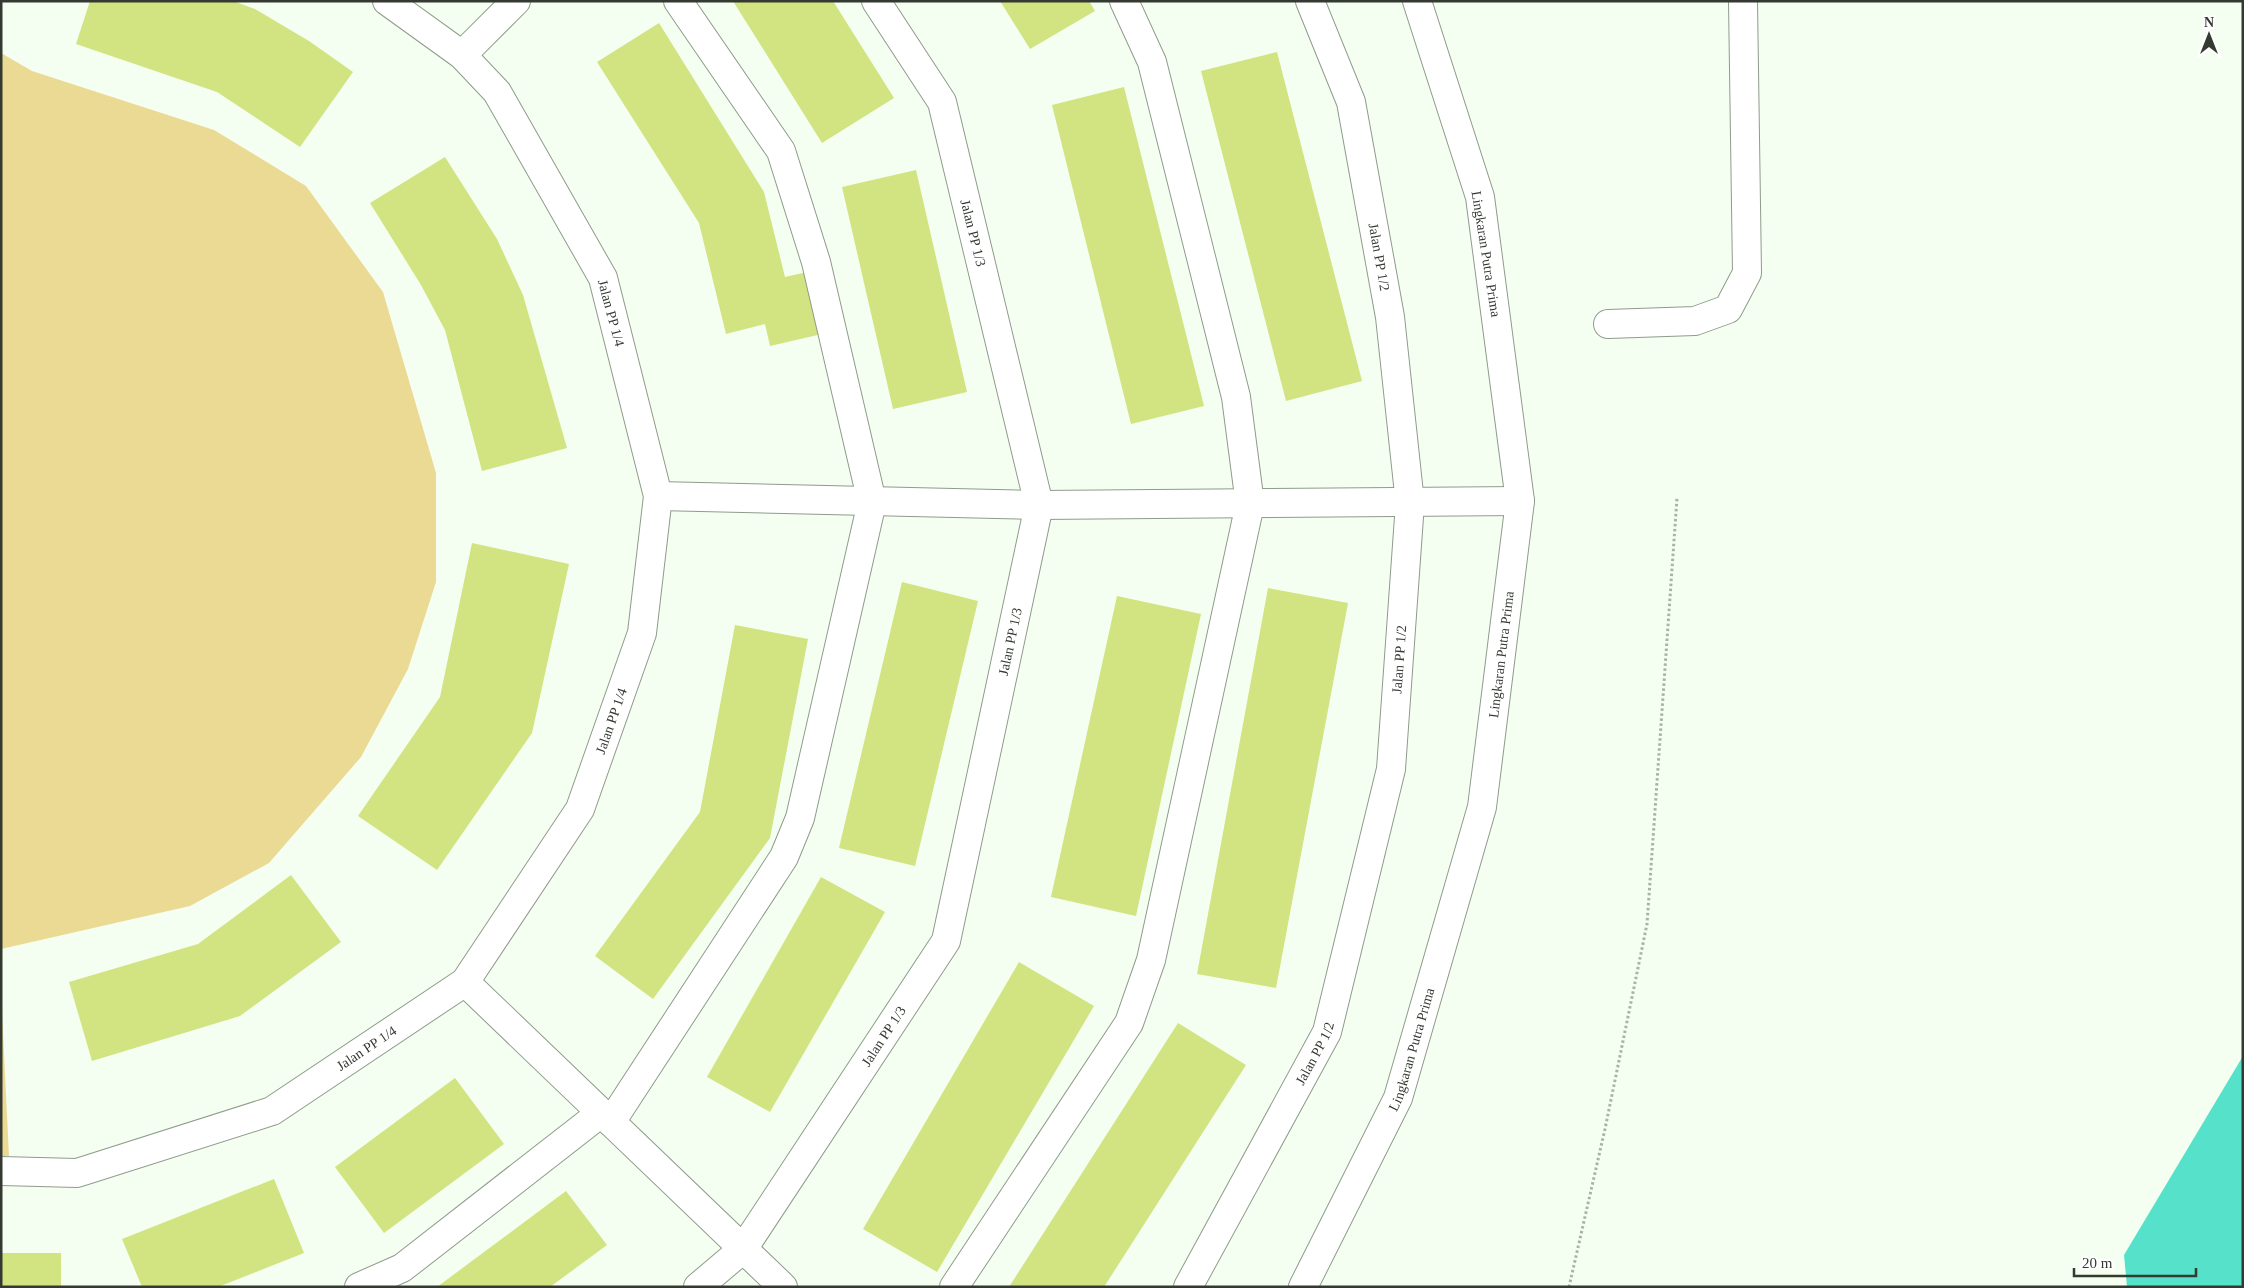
<svg xmlns="http://www.w3.org/2000/svg" width="2244" height="1288" viewBox="0 0 2244 1288" font-family="'Times New Roman',serif">
<style>
.green{fill:#ebda93}
.water{fill:#56e1ca}
.building{fill:#d2e381}
.lines{fill:none;stroke-linecap:round;stroke-linejoin:round}
.minor-casing{stroke:#8f9b8b;stroke-width:30}
.path{stroke:#a9b2a7;stroke-width:3;stroke-dasharray:2.5 2.5;stroke-linecap:butt}
.minor{stroke:#fff;stroke-width:28}
.labels{text-anchor:middle;dominant-baseline:central;stroke-width:5;stroke-linejoin:round;paint-order:stroke}
.street-label{font-size:14px;fill:#343932;stroke:#fff}
</style>
<rect width="100%" height="100%" fill="#f4fff1"/>
<g class="green">
<path d="M1,53L32,71L214,130L306,186L383,292L436,473V582L408,669L361,757L269,863L190,906L1,949Z"/>
<path d="M1,992L9,1156H1Z"/>
</g>
<path class="water" d="M2243,1056V1287H2127L2124,1255Z"/>
<g class="building">
<path d="M90,1H233L255,9L309,41L353,72L300,147L217,92L76,44Z"/>
<path d="M733,1H833L894,98L822,143Z"/>
<path d="M1000,1H1089L1095,11L1030,49Z"/>
<path d="M659,23L764,192L785,277L807,272L822,334L770,346L765,324L726,334L699,223L597,62Z"/>
<path d="M1277,52L1362,381L1286,401L1201,71Z"/>
<path d="M1124,87L1204,406L1131,424L1052,105Z"/>
<path d="M445,157L497,239L523,295L567,448L482,471L445,330L421,285L370,203Z"/>
<path d="M916,170L967,392L893,409L842,187Z"/>
<path d="M472,543L569,564L532,733L437,870L358,816L440,697Z"/>
<path d="M902,582L978,601L915,866L839,848Z"/>
<path d="M1268,588L1348,603L1276,988L1197,974Z"/>
<path d="M1117,596L1201,614L1136,916L1051,897Z"/>
<path d="M735,625L808,639L770,838L653,999L595,956L700,812Z"/>
<path d="M291,875L341,942L240,1016L92,1061L69,982L198,944Z"/>
<path d="M821,877L885,912L770,1112L707,1077Z"/>
<path d="M1019,962L1094,1006L937,1272L863,1229Z"/>
<path d="M1178,1023L1246,1065L1104,1287H1009Z"/>
<path d="M455,1078L504,1144L384,1233L335,1167Z"/>
<path d="M274,1179L304,1253L218,1287H142L122,1239Z"/>
<path d="M566,1191L607,1245L550,1287H437Z"/>
<rect x="1" y="1253" width="60" height="34"/>
</g>
<g class="lines">
<g class="minor-casing">
<g id="minor">
<path d="M462,55L516,1"/>
<path d="M1608,324L1695,321L1728,309L1747,273L1743,1"/>
<path d="M658,496L1039,505L1520,501"/>
<path d="M465,982L783,1287"/>
<path d="M611,1122L784,857L800,818L872,502L816,262L781,151L678,1"/>
<path id="s1" d="M1,1171L77,1173L272,1111L465,982L580,809L642,633L658,496L603,278L497,92L462,55L387,1"/>
<path d="M359,1287L402,1268L601,1113"/>
<path id="s2" d="M698,1287L743,1249L946,941L1039,505L942,102L876,1"/>
<path d="M954,1287L1129,1023L1151,960L1250,504L1236,397L1152,62L1124,1"/>
<path id="s3" d="M1188,1287L1327,1032L1391,769L1410,503L1390,317L1351,102L1310,1"/>
<path id="s4" d="M1303,1287L1398,1098L1482,807L1520,501L1480,197L1417,1"/>
</g>
</g>
<path class="path" d="M1569,1287L1605,1129L1647,924L1677,498"/>
<use href="#minor" class="minor"/>
</g>
<g class="labels">
<g class="street-label">
<text transform="translate(973 233) rotate(76)">Jalan PP 1/3</text>
<text transform="translate(1486 254) rotate(81)">Lingkaran Putra Prima</text>
<text transform="translate(1379 257) rotate(80)">Jalan PP 1/2</text>
<text transform="translate(611 313) rotate(75)">Jalan PP 1/4</text>
<text stroke="none"><textPath href="#s2" startOffset="734">Jalan PP 1/3</textPath></text>
<text stroke="none"><textPath href="#s4" startOffset="668">Lingkaran Putra Prima</textPath></text>
<text stroke="none"><textPath href="#s3" startOffset="671">Jalan PP 1/2</textPath></text>
<text stroke="none"><textPath href="#s1" startOffset="814">Jalan PP 1/4</textPath></text>
<text stroke="none"><textPath href="#s2" startOffset="314">Jalan PP 1/3</textPath></text>
<text stroke="none"><textPath href="#s1" startOffset="394">Jalan PP 1/4</textPath></text>
<text stroke="none"><textPath href="#s4" startOffset="262">Lingkaran Putra Prima</textPath></text>
<text stroke="none"><textPath href="#s3" startOffset="266">Jalan PP 1/2</textPath></text>
</g>
</g>
<rect width="2244" height="1288" fill="none" stroke="#343932" stroke-width="5"/>
<g transform="translate(2209 35)" stroke="#ffffff" stroke-width="4" paint-order="stroke">
<path d="M0-4L9 19L0 12L-9 19Z" fill="#343932"/>
<text y="-8" font-size="14" font-weight="bold" text-anchor="middle" fill="#343932">N</text>
</g>
<path d="M2074 1268v8h122v-8" fill="none" stroke="#343932" stroke-width="2.5"/>
<text x="2082" y="1268" font-size="15" fill="#343932" stroke="#ffffff" stroke-width="4" paint-order="stroke">20 m</text>
</svg>
